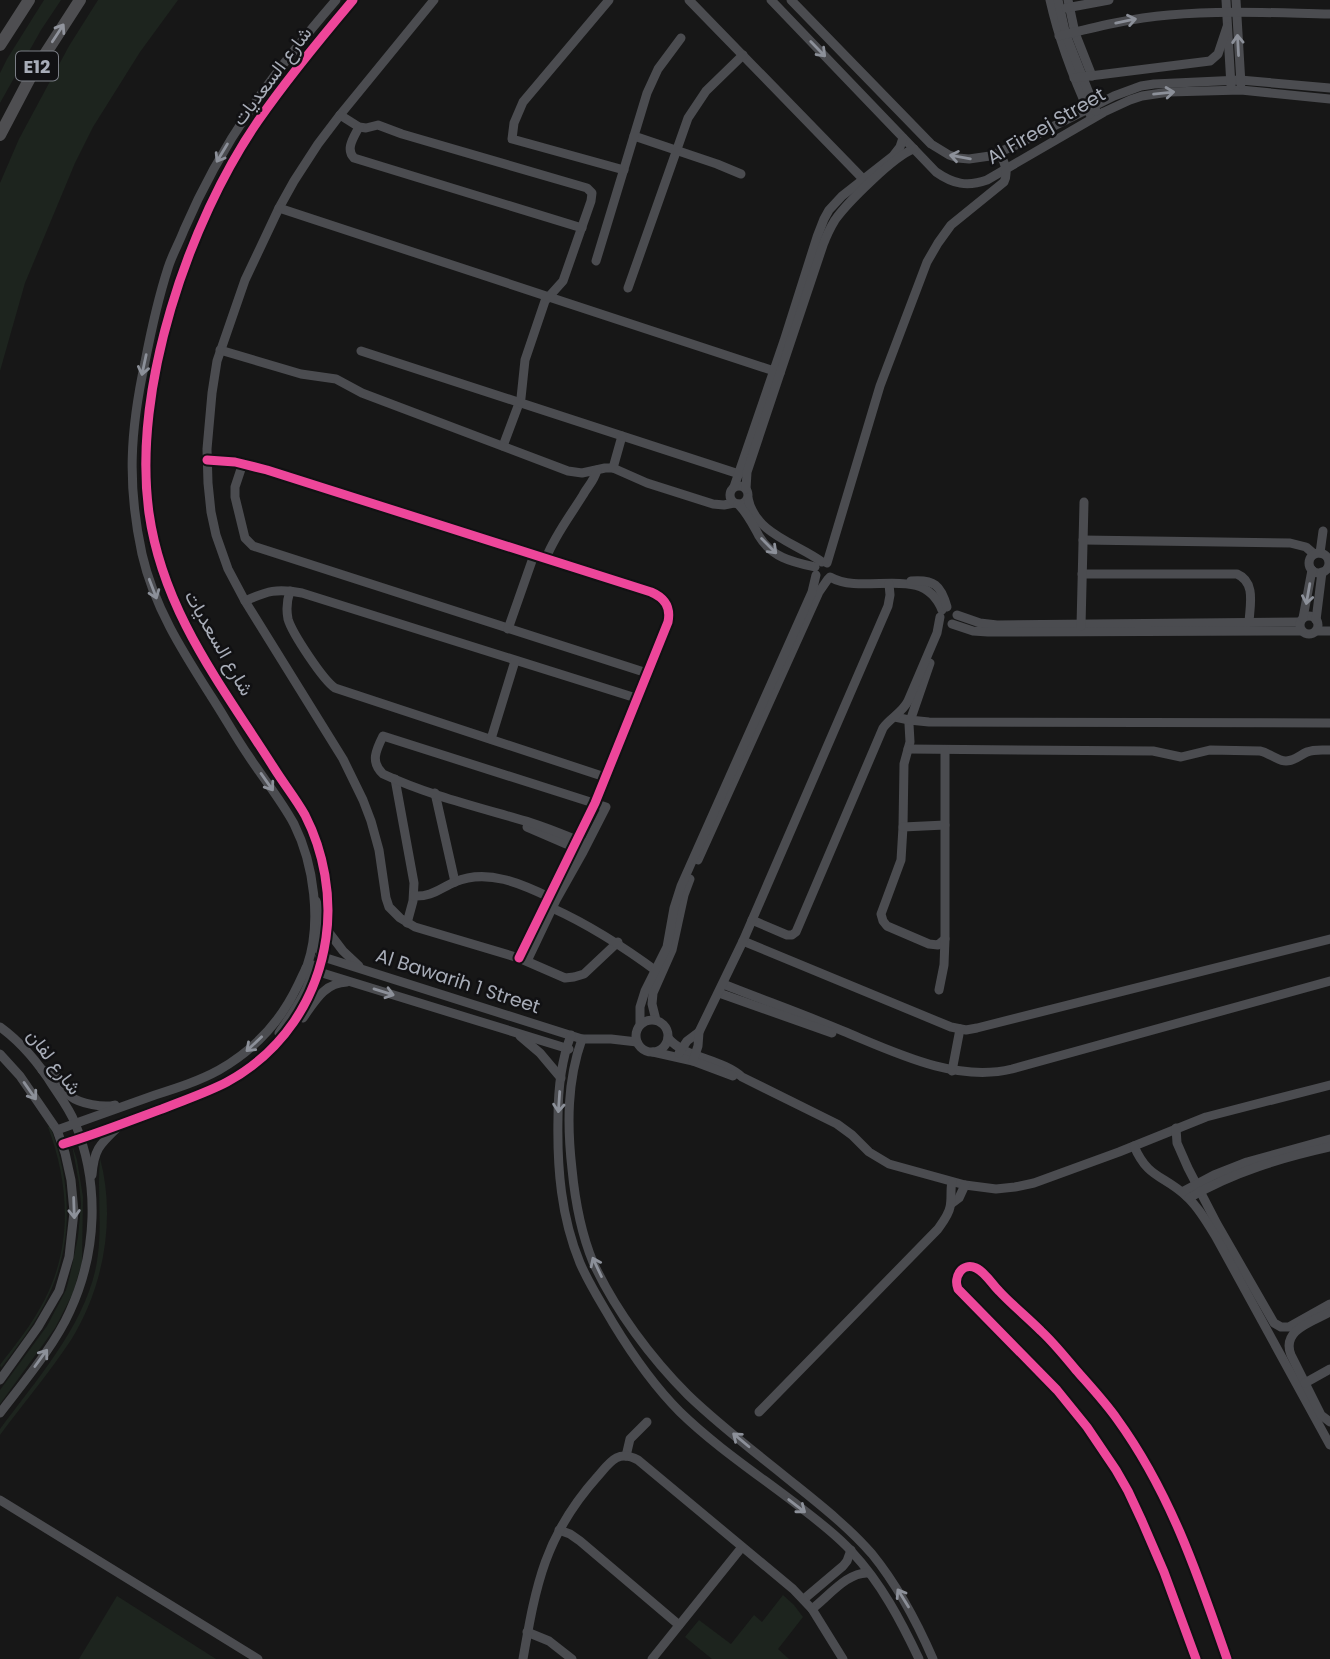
<svg xmlns="http://www.w3.org/2000/svg" width="1330" height="1659" viewBox="0 0 1330 1659" font-family="Poppins,Vazirmatn,sans-serif">
<style>
.green{fill:#1d241e}
.lines{fill:none;stroke-linecap:round;stroke-linejoin:round}
.minor{stroke:#4b4c50;stroke-width:9}
.highway{stroke:#4e4e51;stroke-width:12}
.cycleway-casing{stroke:#111113;stroke-width:13}
.cycleway{stroke:#ed469a;stroke-width:9}
.oneway{stroke:#8c9099}
.oneway2{stroke:#92959e}
.labels{text-anchor:middle;dominant-baseline:central;stroke-width:5;stroke-linejoin:round;paint-order:stroke}
.shield{fill:#111113;stroke:#7b7e86;stroke-width:2}
.shield-label{font-size:18px;font-weight:bold;fill:#a8adb8}
.street-label{font-size:19px;fill:#a8adb8;stroke:#111113}
</style>
<rect width="100%" height="100%" fill="#171717"/>
<g class="green">
<path d="M44,0H61L41,30L0,103V73L7,59Z"/>
<path d="M98,0H178L140,52L93,127L75,163L25,283L0,371V183L19,139L69,46Z"/>
<path d="M50,1126C73,1186 74,1248 44,1305C32,1328 16,1348 1,1368L0,1365C16,1344 33,1323 45,1299C73,1244 69,1183 48,1127Z"/>
<path d="M72,1145L77,1160L83,1197L82,1262L73,1293L55,1328L0,1404V1390L47,1326L66,1290L70,1275L78,1237L81,1204L79,1183Z"/>
<path d="M100,1158C116,1218 104,1287 71,1340C49,1373 23,1404 0,1435V1429C37,1379 91,1319 98,1254C102,1222 97,1190 100,1158Z"/>
<path d="M783,1595L794,1605L803,1617L778,1649L789,1659H712L685,1637L699,1620L731,1644L754,1615L762,1622Z"/>
<path d="M117,1596L216,1659H79Z"/>
</g>
<g class="lines">
<g class="minor">
<path d="M434,0L340,115L318,144L294,181L279,208L245,280L217,361L212,393L207,449L208,483L211,512L216,535L228,569L245,601L343,759L363,800L371,821L379,850L386,898L389,907L400,918L415,927L519,958L565,978L574,977L584,974L618,942"/>
<path d="M609,0L523,102L514,123L512,139L624,170"/>
<path d="M689,0L867,183"/>
<path d="M771,0L936,172C953,184 967,187 987,180L1104,112L1130,100L1142,96L1169,92L1241,90L1330,99"/>
<path d="M791,0L931,144L949,155L958,158L969,159L990,156L1016,145L1114,96L1141,86L1154,84L1240,80L1330,88"/>
<path d="M1050,0C1059,40 1073,77 1090,114"/>
<path d="M1058,0L1066,35L1096,111"/>
<path d="M1068,0L1075,33L1092,76"/>
<path d="M1226,0L1231,86"/>
<path d="M1236,0L1241,84"/>
<path d="M1066,8L1109,0"/>
<path d="M1059,36C1095,27 1132,18 1169,15C1223,10 1277,13 1330,14"/>
<path d="M1074,78L1210,61L1218,54L1227,27"/>
<path d="M340,115L359,127L366,128L378,125L402,134L587,188L592,193L591,201L563,281L545,301L525,360L521,398L503,446"/>
<path d="M359,127C354,137 345,149 354,158L582,228"/>
<path d="M634,136L717,164L741,174"/>
<path d="M279,208L780,373"/>
<path d="M596,261L647,93L658,69L681,38"/>
<path d="M628,288L688,118L706,91L743,55"/>
<path d="M220,350L301,374L336,379L362,393L568,471L582,473L605,468H613L647,483L713,504L724,505L734,503"/>
<path d="M361,351L739,474"/>
<path d="M207,460L235,462L267,470L651,592C665,598 671,607 668,622L595,803L519,958"/>
<path d="M243,463L235,487V497L245,538L253,546L647,673"/>
<path d="M613,468L622,436"/>
<circle cx="739" cy="495" r="9"/>
<path d="M734,487L784,341L817,237L824,219L829,210L842,196L893,156L900,147L903,138"/>
<path d="M746,489L747,472L823,245C826,237 830,228 835,220C847,203 895,155 914,149"/>
<path d="M748,498C755,534 796,543 822,562"/>
<path d="M738,504C748,514 753,525 759,536C772,558 793,562 815,567"/>
<path d="M1083,540L1290,543L1306,547L1314,554"/>
<path d="M1320,553L1323,531"/>
<circle cx="1319" cy="563" r="10"/>
<path d="M546,558C555,535 570,516 583,495C588,486 594,481 597,470"/>
<path d="M827,563L880,386L927,262L938,243L951,225L1004,182C1009,172 1004,162 1000,153"/>
<path d="M1082,574H1237C1256,582 1250,605 1249,622"/>
<path d="M830,577C866,597 923,562 942,610"/>
<path d="M911,581C934,579 941,585 947,607"/>
<path d="M290,591C287,600 286,609 288,619C292,633 323,680 335,688L605,777"/>
<path d="M245,601C267,591 277,588 302,593L636,698"/>
<path d="M957,615L980,623L997,625L1300,622"/>
<circle cx="1309" cy="625" r="9"/>
<path d="M1303,618L1312,570"/>
<path d="M1316,620L1322,572"/>
<path d="M952,624L973,631L988,632L1302,631"/>
<path d="M1081,626L1084,502"/>
<path d="M508,629L534,555"/>
<path d="M1316,631H1330"/>
<path d="M930,663L909,724L910,742L904,764L903,827L901,860L881,914L883,921L887,926L929,944L938,945L945,939"/>
<path d="M895,717L909,720L929,722L1330,723"/>
<path d="M491,739L515,661"/>
<path d="M908,749L1153,751L1181,757L1210,750L1260,751C1270,753 1277,761 1286,761C1295,761 1300,755 1307,752C1314,749 1322,750 1330,750"/>
<path d="M395,779L414,883L413,901L407,923"/>
<path d="M435,793L455,882"/>
<path d="M527,827L578,849"/>
<path d="M903,827L945,825"/>
<path d="M698,860L819,592L828,579"/>
<path d="M414,896C432,897 440,888 455,882C487,868 522,884 551,898"/>
<path d="M316,901L321,916L318,949"/>
<path d="M552,908C592,926 624,947 659,973"/>
<path d="M752,920L787,935H792L796,932L883,728C890,718 902,713 908,701L937,633L940,617"/>
<path d="M327,930L343,951L359,966"/>
<path d="M743,941L951,1027L966,1030L977,1028L1330,939"/>
<path d="M320,956L582,1039H611L637,1042"/>
<path d="M527,961L556,900L583,852L606,807L383,736C376,750 370,762 383,774C430,796 482,808 532,823C551,829 569,837 587,844"/>
<path d="M306,968L569,1049"/>
<path d="M723,984C763,1000 803,1014 843,1031C894,1052 956,1083 1012,1069L1330,981"/>
<path d="M939,990L944,965L945,939V750"/>
<path d="M719,993L832,1033"/>
<path d="M303,1018C315,1001 324,983 347,982"/>
<path d="M656,1020L652,1004L653,993L672,950L684,895L690,879"/>
<circle cx="652" cy="1036" r="16"/>
<path d="M640,1025V1007L645,991L667,947L674,908L681,886L812,592L816,575"/>
<path d="M0,1027C22,1043 39,1064 53,1086C61,1098 70,1110 75,1123C100,1184 97,1252 70,1311C55,1345 23,1383 0,1413"/>
<path d="M279,1033C291,1015 312,987 313,965"/>
<path d="M571,1035C561,1061 558,1090 558,1118C557,1168 561,1217 580,1263C589,1284 602,1304 613,1323C633,1356 653,1385 680,1412C716,1447 760,1476 800,1507C818,1521 837,1535 852,1552C881,1583 901,1621 919,1659"/>
<path d="M520,1036L540,1053L561,1078"/>
<path d="M668,1038C686,1059 721,1058 742,1077L837,1124L852,1135L869,1152L889,1164L965,1185L996,1189L1015,1187L1034,1183L1119,1152L1206,1117L1330,1085"/>
<path d="M582,1039C567,1081 567,1125 572,1169C575,1200 581,1233 593,1262C615,1310 651,1358 688,1395C716,1422 747,1446 777,1470C810,1497 844,1522 872,1554C898,1586 917,1622 933,1659"/>
<path d="M653,1052L693,1061L733,1076"/>
<path d="M679,1053L687,1041L699,1032"/>
<path d="M0,1054L20,1076L57,1130L65,1153L71,1180L74,1212L69,1257L59,1291L38,1327L0,1380"/>
<path d="M693,1061L698,1046L699,1032L743,941L888,606L890,595L889,584"/>
<path d="M42,1070C64,1073 58,1085 70,1096C80,1104 104,1108 115,1105"/>
<path d="M952,1071L960,1029"/>
<path d="M1176,1128L1177,1143L1188,1168L1217,1224L1274,1323L1281,1327H1289L1330,1304"/>
<path d="M57,1130C90,1118 122,1107 155,1095C177,1088 199,1081 219,1070C254,1050 281,1021 298,985C301,979 304,972 307,966C322,923 314,864 294,824C281,800 263,778 248,755C235,736 224,716 211,696C183,652 154,607 142,554C127,485 130,431 145,362C151,331 158,299 168,268C172,255 179,243 184,230C222,141 273,73 336,0"/>
<path d="M63,1144C97,1134 129,1121 162,1109C184,1100 206,1093 227,1082C282,1052 317,1000 326,938C332,897 324,852 305,815C296,799 284,784 274,768C222,686 163,612 149,513C132,389 188,223 258,121C287,79 320,39 353,0"/>
<path d="M1134,1146C1148,1179 1164,1175 1186,1196C1199,1207 1207,1223 1216,1237L1330,1445"/>
<path d="M92,1175C94,1150 99,1145 117,1128"/>
<path d="M1182,1192L1214,1175L1247,1162L1330,1139"/>
<path d="M1189,1198C1233,1172 1281,1158 1330,1147"/>
<path d="M951,1204L959,1198L965,1185"/>
<path d="M1330,1312C1312,1322 1281,1330 1291,1355L1321,1415L1330,1422"/>
<path d="M1305,1383L1330,1369"/>
<path d="M759,1412L938,1229C943,1222 949,1214 950,1207C952,1199 950,1190 952,1182"/>
<path d="M626,1456L630,1439L647,1422"/>
<path d="M0,1500L258,1659"/>
<path d="M559,1530L570,1534L580,1541L679,1625"/>
<path d="M804,1599L843,1566L847,1561L851,1550"/>
<path d="M812,1609C828,1597 848,1571 869,1573"/>
<path d="M527,1632L549,1641L572,1659"/>
<path d="M523,1659C536,1584 545,1535 598,1476C610,1462 618,1449 638,1460L793,1589L812,1609L843,1659"/>
<path d="M652,1659L742,1547"/>
<path d="M1196,1659L1164,1572L1142,1521L1128,1491L1116,1470L1087,1427L1057,1390L958,1289C953,1277 962,1262 976,1268C985,1272 992,1284 999,1291C1012,1305 1027,1317 1041,1331C1054,1343 1065,1357 1076,1370C1090,1386 1105,1402 1117,1419C1170,1492 1198,1575 1227,1659"/>
</g>
<g class="highway">
<path d="M0,45L29,0"/>
<path d="M0,135L31,76L80,0"/>
</g>
<g class="cycleway-casing">
<g id="cycleway">
<path d="M207,460L235,462L267,470L651,592C665,598 671,607 668,622L595,803L519,958"/>
<path d="M63,1144C97,1134 129,1121 162,1109C184,1100 206,1093 227,1082C282,1052 317,1000 326,938C332,897 324,852 305,815C296,799 284,784 274,768C222,686 163,612 149,513C132,389 188,223 258,121C287,79 320,39 353,0"/>
<path d="M1196,1659L1164,1572L1142,1521L1128,1491L1116,1470L1087,1427L1057,1390L958,1289C953,1277 962,1262 976,1268C985,1272 992,1284 999,1291C1012,1305 1027,1317 1041,1331C1054,1343 1065,1357 1076,1370C1090,1386 1105,1402 1117,1419C1170,1492 1198,1575 1227,1659"/>
</g>
</g>
<use href="#cycleway" class="cycleway"/>
</g>
<defs><path id="oneway-shaft" d="M-6 0H5M1.5-3L5.5 0L1.5 3" fill="none" stroke-width="1.6" stroke-linecap="round" stroke-linejoin="round" transform="scale(1.75)"/></defs>
<g class="oneway">
<use href="#oneway-shaft" transform="translate(1126 21) rotate(-12)"/>
<use href="#oneway-shaft" transform="translate(1238 45) rotate(-93)"/>
<use href="#oneway-shaft" transform="translate(818 49) rotate(46)"/>
<use href="#oneway-shaft" transform="translate(1164 93) rotate(-6)"/>
<use href="#oneway-shaft" transform="translate(222 153) rotate(121)"/>
<use href="#oneway-shaft" transform="translate(960 157) rotate(-170)"/>
<use href="#oneway-shaft" transform="translate(144 365) rotate(102)"/>
<use href="#oneway-shaft" transform="translate(769 546) rotate(45)"/>
<use href="#oneway-shaft" transform="translate(153 589) rotate(69)"/>
<use href="#oneway-shaft" transform="translate(1308 594) rotate(100)"/>
<use href="#oneway-shaft" transform="translate(267 782) rotate(55)"/>
<use href="#oneway-shaft" transform="translate(384 992) rotate(17)"/>
<use href="#oneway-shaft" transform="translate(254 1044) rotate(137)"/>
<use href="#oneway-shaft" transform="translate(30 1091) rotate(55)"/>
<use href="#oneway-shaft" transform="translate(559 1102) rotate(94)"/>
<use href="#oneway-shaft" transform="translate(74 1208) rotate(88)"/>
<use href="#oneway-shaft" transform="translate(597 1267) rotate(-115)"/>
<use href="#oneway-shaft" transform="translate(41 1358) rotate(-54)"/>
<use href="#oneway-shaft" transform="translate(741 1440) rotate(-140)"/>
<use href="#oneway-shaft" transform="translate(797 1506) rotate(38)"/>
<use href="#oneway-shaft" transform="translate(903 1598) rotate(-122)"/>
</g>
<use class="oneway2" href="#oneway-shaft" transform="translate(58 33) rotate(-57)"/>
<g class="labels">
<rect class="shield" x="16" y="51.5" width="42" height="29" rx="5"/>
<g class="shield-label">
<text x="37" y="66">E12</text>
</g>
<g class="street-label">
<text transform="translate(272 76) rotate(-53)">شارع السعديات</text>
<text transform="translate(1046 126) rotate(-30)">Al Fireej Street</text>
<text transform="translate(219 643) rotate(60)">شارع السعديات</text>
<text transform="translate(458 981) rotate(18)">Al Bawarih 1 Street</text>
<text transform="translate(54 1062) rotate(53)">شارع لفان</text>
</g>
</g>
</svg>
